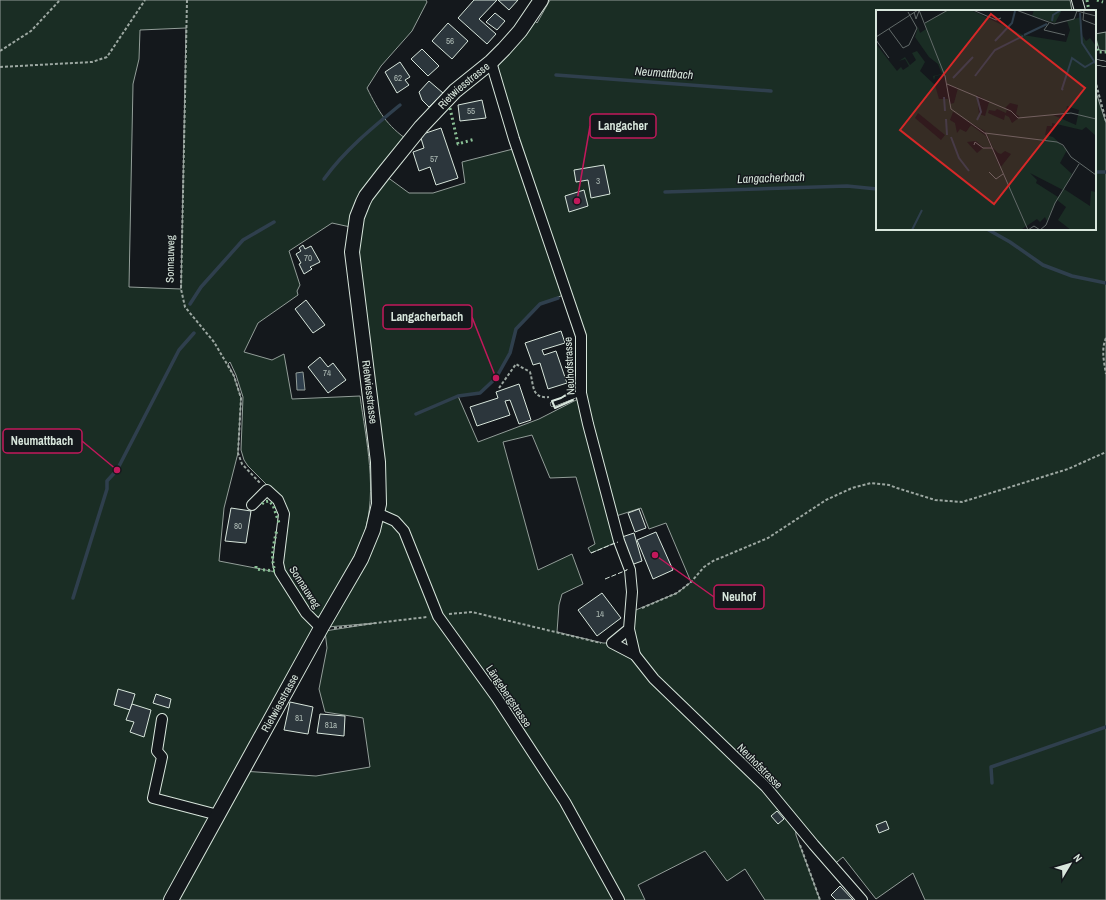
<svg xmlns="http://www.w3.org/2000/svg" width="1106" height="900" viewBox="0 0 1106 900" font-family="'Archivo Narrow',sans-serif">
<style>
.green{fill:#1a2d24;stroke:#939e99;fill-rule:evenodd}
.water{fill:#2f3f4d;stroke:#939e99}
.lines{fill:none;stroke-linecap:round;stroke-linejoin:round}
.stream{stroke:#2f3f4d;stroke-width:3.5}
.building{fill:#2c363c;stroke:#d8e6dc}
.lane-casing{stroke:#d8e6dc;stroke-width:6}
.street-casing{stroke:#d8e6dc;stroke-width:12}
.secondary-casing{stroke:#d8e6dc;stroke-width:16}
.path{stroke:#9da8a2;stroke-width:2;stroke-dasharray:3 2;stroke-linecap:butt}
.lane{stroke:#14181c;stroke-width:5}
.street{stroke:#14181c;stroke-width:10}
.secondary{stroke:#14181c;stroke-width:14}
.hedge{stroke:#8ac095;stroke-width:3;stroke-dasharray:2 3;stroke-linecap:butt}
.fence{stroke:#d8e6dc;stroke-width:1;stroke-dasharray:5 2;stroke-linecap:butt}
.wall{stroke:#d8e6dc;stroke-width:2}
.labels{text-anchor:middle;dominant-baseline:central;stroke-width:3;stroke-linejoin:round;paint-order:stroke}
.number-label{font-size:9px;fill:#adbab4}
.street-label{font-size:11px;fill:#d8e6dc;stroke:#14181c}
.water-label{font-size:12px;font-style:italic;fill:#d8e6dc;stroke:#14181c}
.inset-river{fill:none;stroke:#2f3f4d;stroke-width:2}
.inset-road{fill:none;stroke:#626a69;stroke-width:1}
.view{fill:#d62828;fill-opacity:0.15;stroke:#d62828;stroke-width:2}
.inset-edge{fill:none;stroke:#d8e6dc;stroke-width:2}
.leader{fill:none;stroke:#c2185b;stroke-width:1.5}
.callout-dot{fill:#c2185b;stroke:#14181c;stroke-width:1.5}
.callout{fill:#14181c;stroke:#c2185b;stroke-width:1.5}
.callout-label{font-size:12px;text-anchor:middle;font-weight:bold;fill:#d8e6dc}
</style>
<rect width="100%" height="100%" fill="#14181c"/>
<g class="green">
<path d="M0,0H426L427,2L412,31L381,66L367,88C379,112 386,125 409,141L383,174L409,193H433L465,183L462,162L517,148L491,62L531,17L537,23L550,0H1070L1072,11H877V229H1095V89L1106,123V900H925L913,873L876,899L843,857L832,866L795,824L796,835L820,900H765L745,869L727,881L705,851L638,885L645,900H171L242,771L316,776L370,767L363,718L325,712L319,689L327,648L325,631L376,623L327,627L380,522L394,521L377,513L355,228L332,223L289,251L300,285L297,291L298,295L258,323L244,352L272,360L284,354L292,399L360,396C366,440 378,491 364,534C354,561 336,588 322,612L319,617H313L282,570L283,501L248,466L244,460L241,450L243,397L236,375L230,362L228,364L234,376L241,398L238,453L224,508L219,561L276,572L315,631L166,900H0ZM186,28L181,289L129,287L133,84L139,59L140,30ZM566,294L581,336L582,397L539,419L478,442L458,396L480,393L496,378L510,353L516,329L540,304ZM532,435L550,478L576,477L595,544L588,548L591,553L619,541L613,517L641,508L649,529L666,523L691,582L677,593L631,612L635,655L612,643H603L557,632L559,605L562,594L583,584L572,554L538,570L503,442Z"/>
<path d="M1106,32V51L1099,50L1095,34Z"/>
</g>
<path class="water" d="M303,372L305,390H297L296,373Z"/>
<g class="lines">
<g class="stream">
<path d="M556,75L771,91"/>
<path d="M1095,172H1106"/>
<path d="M324,179C345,150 372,128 400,105"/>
<path d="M665,192L847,186L877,189"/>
<path d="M987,229L1010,242L1043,265L1072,276L1106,283"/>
<path d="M190,304L201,287L243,240L274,222"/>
<path d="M416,414L458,396L480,393L496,378L510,353L516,329L540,304L558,298"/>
<path d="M73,598L107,489V481L117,470L179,350L194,333"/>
<path d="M992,783L991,767L1106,727"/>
</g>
</g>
<g class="building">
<path d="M474,0H497L479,19L496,34L487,44L458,18Z"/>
<path d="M498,0H518L509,10Z"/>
<path d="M495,13L505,21L497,30L486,22Z"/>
<path d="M448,23L468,41L452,59L432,41Z"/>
<path d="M422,49L439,66L428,76L411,59Z"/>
<path d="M400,62L410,77L405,80L409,85L397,93L385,72Z"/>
<path d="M429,81L443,93L429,107L422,100L419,92Z"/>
<path d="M482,100L486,118L460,121L458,105Z"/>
<path d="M441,128L458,178L436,185L430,167L419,171L413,152L424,148L420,135Z"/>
<path d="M604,165L610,194L591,198L588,180L576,182L574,170Z"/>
<path d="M584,190L588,206L569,212L565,196Z"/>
<path d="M303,245L305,249L311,246L320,262L310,267L312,269L304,274L299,264L301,263L296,254L301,251L299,248Z"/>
<path d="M306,300L325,325L313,333L295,309Z"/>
<path d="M561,331L565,343L542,350L544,355L556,351L567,383L548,389L540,363L533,365L525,343Z"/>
<path d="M320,357L328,367L333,363L346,380L328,393L308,367Z"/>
<path d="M519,384L531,420L519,424L510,400L505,401L510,415L477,426L470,407L498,398L496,392Z"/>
<path d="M231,508L251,511L246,543L225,541Z"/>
<path d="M639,509L646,528L635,532L628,513Z"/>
<path d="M656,532L673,570L653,579L637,540Z"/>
<path d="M634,533L642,561L631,565L622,537Z"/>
<path d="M602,593L621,618L597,636L578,610Z"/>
<path d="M118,689L135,694L130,710L114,705Z"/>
<path d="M156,694L171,699L169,708L153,703Z"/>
<path d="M290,702L313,707L308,734L284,730Z"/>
<path d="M132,704L151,710L144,737L130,732L134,722L126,720Z"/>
<path d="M320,714L345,716L344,736L317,733Z"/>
<path d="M777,811L784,819L778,824L771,816Z"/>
<path d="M886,821L889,829L879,833L876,825Z"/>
<path d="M840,886L853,900H836L831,895Z"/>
</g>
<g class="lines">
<g class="lane-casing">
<g id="lane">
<path d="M1095,62L1106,64"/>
<path d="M553,404L581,393"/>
</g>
</g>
<g class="street-casing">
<g id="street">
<path d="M1077,0L1080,11"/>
<path d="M491,62L514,139L581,336V393L588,424L619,541L630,570L632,592L629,629L612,643L635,655L654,679L766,787L814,845L862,900"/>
<path d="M252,505L267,490L278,500L284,514L278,563L280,572L306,613L321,628"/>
<path d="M377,513L395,521L404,531L438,616L497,698L565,802L619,900"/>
<path d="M629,629L635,655"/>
<path d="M162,719L157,751L162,757L153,798L218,815"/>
</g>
</g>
<g class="secondary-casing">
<g id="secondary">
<path id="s1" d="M171,900L321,628L361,559L373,530L379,504L378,462L352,252L357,217L363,202L366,196L383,174L421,127L455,91L491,62L504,49L520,31L541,0"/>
</g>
</g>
<g class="path">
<path d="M187,0L181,289L185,307L214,342L234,376L241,398L238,453L242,464L260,483"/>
<path d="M0,51L31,31L60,0"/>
<path d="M0,67L92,62L107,57L145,0"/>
<path d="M1095,80L1106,121"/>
<path d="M1106,338C1101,349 1104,362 1106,374"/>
<path d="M499,388L516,364L530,372C534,385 531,399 549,397"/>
<path d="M642,608L677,593L691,582L704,567L713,561L768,538L826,500L852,488L871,483L889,485L897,488L935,500L962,502L1068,469L1106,452"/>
<path d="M449,614L472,612L601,643"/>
<path d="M334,628L427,617"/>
<path d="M800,845L820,900"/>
</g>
<use href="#lane" class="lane"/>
<use href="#street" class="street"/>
<use href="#secondary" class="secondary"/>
<g class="hedge">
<path d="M1087,0L1089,11"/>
<path d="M1097,0L1103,2"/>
<path d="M1095,39L1098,52H1106"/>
<path d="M450,108L458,144L475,139"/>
<path d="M262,504L264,502L269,501L273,505L279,523"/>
<path d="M256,566V569L275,571C270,557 274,543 277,529"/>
</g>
<g class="fence">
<path d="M591,553L618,542"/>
<path d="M605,579L627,570V569"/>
</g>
<path class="wall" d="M572,391L561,398L552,401L555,408L573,400"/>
</g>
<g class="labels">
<g class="number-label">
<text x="450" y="41">56</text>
<text x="398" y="78">62</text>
<text x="471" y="111">55</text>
<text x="434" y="159">57</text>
<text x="598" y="181">3</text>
<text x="308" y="258">70</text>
<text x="327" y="373">74</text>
<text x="238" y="526">80</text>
<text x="600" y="614">14</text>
<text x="299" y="718">81</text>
<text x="331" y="725">81a</text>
</g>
<g class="street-label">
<text stroke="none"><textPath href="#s1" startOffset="908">Rietwiesstrasse</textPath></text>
<text transform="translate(170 259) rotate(-89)">Sonnauweg</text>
<text transform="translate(569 366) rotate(-93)">Neuhofstrasse</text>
<text transform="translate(370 392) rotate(83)">Rietwiesstrasse</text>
<text transform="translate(305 587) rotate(57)">Sonnauweg</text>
<text transform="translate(509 696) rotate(56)">Längebergstrasse</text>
<text stroke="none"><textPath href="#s1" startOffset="225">Rietwiesstrasse</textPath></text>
<text transform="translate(760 766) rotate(45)">Neuhofstrasse</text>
</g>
<g class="water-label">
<text transform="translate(664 73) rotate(4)">Neumattbach</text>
<text transform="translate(771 178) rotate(-2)">Langacherbach</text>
</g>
</g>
<g transform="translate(876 10)">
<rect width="220" height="220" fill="#14181c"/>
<path d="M71,0H95L147,25L190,32L194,20L191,11L205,7L206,25L210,31L214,28L220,36V126L210,117L206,120L176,113V116H171L169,125L177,127L191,140L184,153L196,164L188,179L214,196L215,181L220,182V220H195L182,210L190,197L181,190L171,211L169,207L164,212L161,209L146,219L0,220V34L21,61L25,57L27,60L33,56L29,49L23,51L29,47L34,55L40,50L36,43L41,41L49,52L44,61L59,75L63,89H72L74,94L78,93L82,78L71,74L69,64L59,66L58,70L57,66L66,64L62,54L53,47L39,27L42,17L44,23L50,19L49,13ZM101,85L113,92L109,106L103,104ZM134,93L142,95L140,104L144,107L136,113L133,107L129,105L128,110L112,103L113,100L119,101L121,99L130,103L131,99L129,98ZM191,96L203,100L200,115L177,105L190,102ZM77,102L110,122L117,138L122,143L125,144L129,141L135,144L124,158L116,139L107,138L101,143L91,132L100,131L107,137H115L110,126L95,115L90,122L84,119L81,123L79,113L74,110ZM42,103L69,125L65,130L39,108ZM154,163L187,180L182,187L160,173L161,170ZM158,0H186L179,13L156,6Z" fill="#1a2d24" fill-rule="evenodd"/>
<path class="inset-river" d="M204,3L206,33L220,54M176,11L177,5L185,0M148,25L171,14M119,31L136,13L139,1M99,66L119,40L147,26M77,68L97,47M187,80L186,79L196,48L209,57L218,52M68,87L69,101M101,87L105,102L101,110M70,109L71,125M75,127L83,148L93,161M36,220L46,200"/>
<path class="inset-road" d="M43,0L69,66L75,99L110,124L152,220M97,0L120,10L125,8M140,0L178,14L198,9L201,1M197,0L220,6M208,0L207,10L220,15M38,2L40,9L43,1M49,13L72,0M173,13L168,20L189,25M13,19L27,38L33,35L41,18L32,2M0,27L42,0M0,30L13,48M71,74L135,101L142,108L195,103L220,109M109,123L181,132L187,135L195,147L220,165M98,135L99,132L107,138H116M113,162L120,169L127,164M152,220L158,216L164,220L170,215L179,193L203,154"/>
<path class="view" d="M115,4L209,78L118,194L24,120Z"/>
<rect width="220" height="220" class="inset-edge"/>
</g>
<path class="leader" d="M577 201L590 126M496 378L472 317M117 470L82 441M655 555L714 597"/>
<g class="callout-dot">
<circle cx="577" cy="201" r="4"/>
<circle cx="496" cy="378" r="4"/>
<circle cx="117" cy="470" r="4"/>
<circle cx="655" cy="555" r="4"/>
</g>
<g class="callout">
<rect x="590" y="114" width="66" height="24" rx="4"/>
<rect x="383" y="305" width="89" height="24" rx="4"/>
<rect x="3" y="429" width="79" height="24" rx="4"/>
<rect x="714" y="585" width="50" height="24" rx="4"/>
</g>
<g class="callout-label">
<text x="623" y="130">Langacher</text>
<text x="427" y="321">Langacherbach</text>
<text x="42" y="445">Neumattbach</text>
<text x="739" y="601">Neuhof</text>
</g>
<g transform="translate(1070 864) rotate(52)" stroke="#14181c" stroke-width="3" paint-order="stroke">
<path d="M0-3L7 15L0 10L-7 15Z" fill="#d8e6dc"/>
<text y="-6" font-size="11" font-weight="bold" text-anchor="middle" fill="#d8e6dc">N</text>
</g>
</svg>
